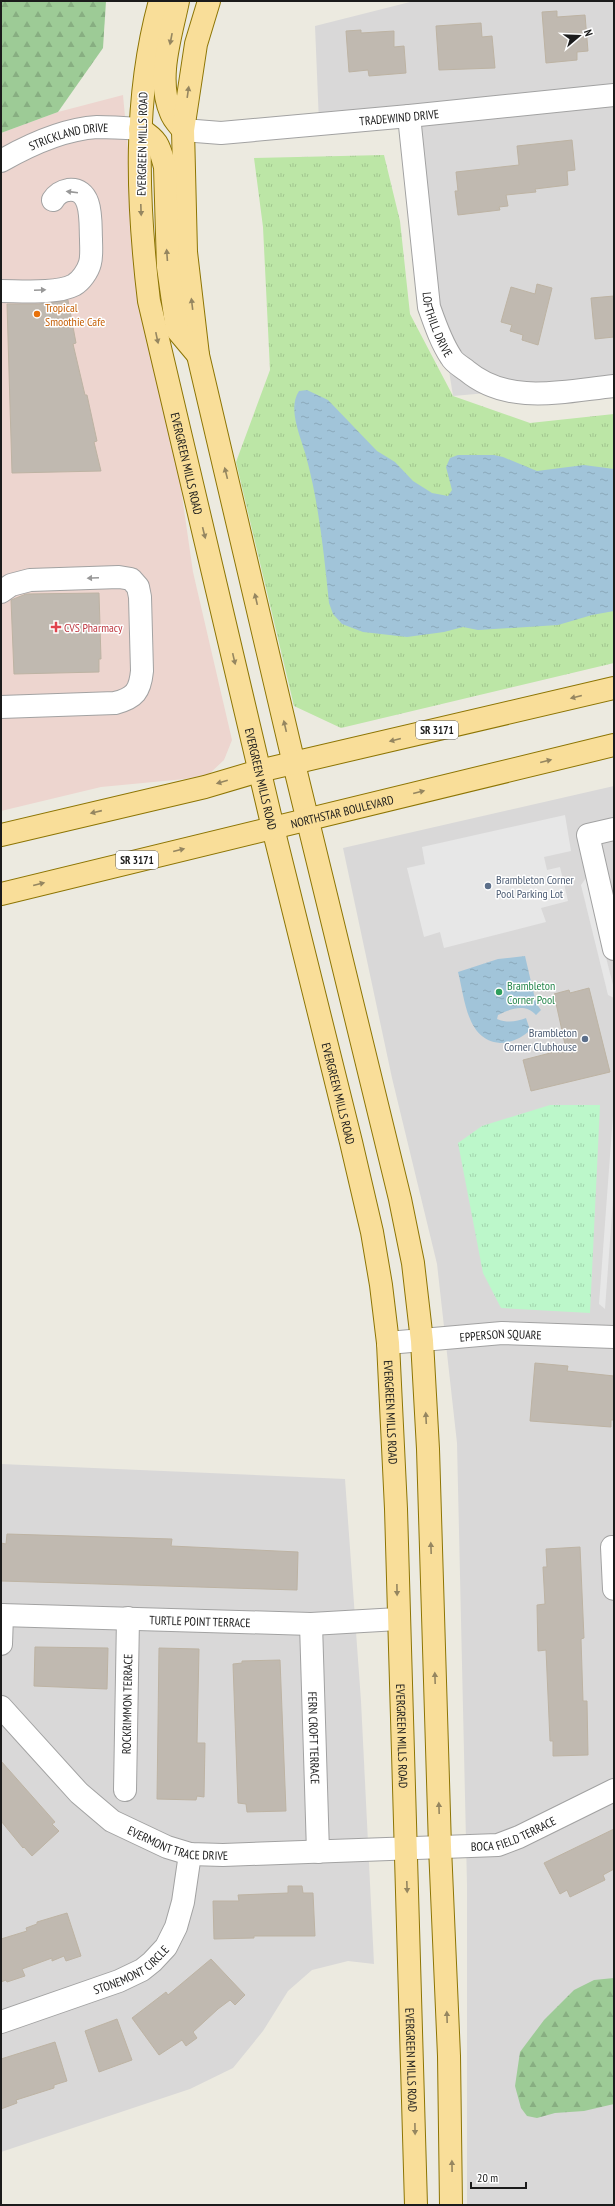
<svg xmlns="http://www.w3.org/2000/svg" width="615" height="2206" viewBox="0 0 615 2206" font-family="'PT Sans Narrow',sans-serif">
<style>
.residential{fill:#d9d8d8}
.commercial{fill:#edd5cf}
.grass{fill:url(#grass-tufts)}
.forest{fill:url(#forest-firs)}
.park{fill:url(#park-tufts)}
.parking{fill:#e7e7e7}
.water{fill:url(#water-ripples)}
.building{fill:#c0b9b0;stroke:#bdb3a3}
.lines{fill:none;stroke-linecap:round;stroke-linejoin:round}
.minor-casing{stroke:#a2a2a2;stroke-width:24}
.major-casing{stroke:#8d7504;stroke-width:24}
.minor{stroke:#fff;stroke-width:22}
.major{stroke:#f9de99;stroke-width:22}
.oneway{fill:#958660}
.oneway2{fill:#989898}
.food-dot{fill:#e8710a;stroke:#fff;stroke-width:1.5}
.health-dot{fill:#e0444e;stroke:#fff;stroke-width:1.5}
.service-dot{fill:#5c6f8a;stroke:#fff;stroke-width:1.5}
.leisure-dot{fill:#2e9e5b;stroke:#fff;stroke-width:1.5}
.labels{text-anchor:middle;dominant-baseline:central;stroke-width:3;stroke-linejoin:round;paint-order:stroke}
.shield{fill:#fff;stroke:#5f5f5f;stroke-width:1}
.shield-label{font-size:11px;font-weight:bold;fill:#1b1b1b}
.street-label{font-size:12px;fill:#1b1b1b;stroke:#fff}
.food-label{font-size:12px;fill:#c56008;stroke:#fff;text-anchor:start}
.health-label{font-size:12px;fill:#be3a42;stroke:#fff;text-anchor:start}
.service-label{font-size:12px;fill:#4e5e75;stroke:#fff;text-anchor:start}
.leisure-label{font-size:12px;fill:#27864d;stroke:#fff;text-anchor:start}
</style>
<defs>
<pattern id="grass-tufts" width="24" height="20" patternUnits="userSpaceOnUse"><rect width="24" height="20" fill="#bce6a6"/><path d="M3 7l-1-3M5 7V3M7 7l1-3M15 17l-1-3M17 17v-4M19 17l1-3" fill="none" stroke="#a1c58e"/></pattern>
<pattern id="forest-firs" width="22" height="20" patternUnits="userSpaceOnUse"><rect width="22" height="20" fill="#9dcb96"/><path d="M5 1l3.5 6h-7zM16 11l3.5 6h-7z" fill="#87ae81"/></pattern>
<pattern id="park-tufts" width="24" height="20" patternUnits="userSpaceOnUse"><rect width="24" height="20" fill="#bcf7ca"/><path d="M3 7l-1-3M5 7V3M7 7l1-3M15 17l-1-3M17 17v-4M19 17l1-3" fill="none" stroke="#a1d3ad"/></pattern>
<pattern id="water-ripples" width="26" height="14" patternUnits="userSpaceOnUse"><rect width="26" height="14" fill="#a1c4d9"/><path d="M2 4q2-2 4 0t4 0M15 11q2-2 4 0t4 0" fill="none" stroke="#8aa8ba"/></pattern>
</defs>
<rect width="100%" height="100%" fill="#eceae0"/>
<g class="residential">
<path d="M414,1H614V382L453,396L409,117L319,123L315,26Z"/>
<path d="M614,786V2205H467V1885L457,1443L437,1264L392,1078L343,848Z"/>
<path d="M1,1464L345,1479L361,1701L374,1964L348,1961L312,1970L288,1991L263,2031L233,2068L190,2089L1,2152Z"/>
</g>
<path class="commercial" d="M123,95L144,322L180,482L193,572L232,740L224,760L209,774L185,779L101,787L1,811V133L58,112Z"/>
<path class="grass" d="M384,155L400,221L410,314L453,396L530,423L614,414V663L341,728L294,706L236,462L270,370L263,227L254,158Z"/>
<g class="forest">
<path d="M1,1H106L103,48L58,112L1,133Z"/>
<path d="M614,1978V2104L584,2111L555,2113L537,2118L527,2116L521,2108L515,2086L520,2052L544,2020L574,1990L594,1980Z"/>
</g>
<path class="park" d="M550,1105H600L590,1313L501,1308L483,1273L458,1143L482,1126Z"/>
<g class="parking">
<path d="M565,815L571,851L544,857L547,870L560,867L568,901L541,908L546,922L444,948L440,932L424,937L407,868L425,864L422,847Z"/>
<path d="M586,878L614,989V998L608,995L581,885Z"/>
<path d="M614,1102V1186L605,1309L599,1304Z"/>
</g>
<g class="water">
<path d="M307,390L328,400L377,451L395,462L413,481L432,493L448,496L452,490L446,467L450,458L458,455H494L503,457L537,471L584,465L614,469V611L592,615L558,625L478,630L463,627L444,632L407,637L363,632L342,624L333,614L329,603C324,554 319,504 306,456C301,437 287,409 299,391Z"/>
<path d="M525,956L536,1003L541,1010L536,1015C525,1003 510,1009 498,1015L497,1019C507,1023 516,1022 526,1018L530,1030C522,1038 511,1043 500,1043C466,1040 465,998 458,972L498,959Z"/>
</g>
<g class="building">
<path d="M557,11V17L585,15L588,51L577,52V60L546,63L542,12Z"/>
<path d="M481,23L482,37L492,36L495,68L439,70L436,26Z"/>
<path d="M361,30V33L394,31V47L404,46L406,73L369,76L368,70L349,72L346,31Z"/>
<path d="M572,140L575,170L567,171L568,185L535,189L536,192L506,195L508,206L499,207L500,210L458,215L455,191H458L456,172L519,165L517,146Z"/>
<path d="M537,284L552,288L538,345L522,340L523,335L510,331L512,325L501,322L511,287L535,294Z"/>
<path d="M614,296V337L595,339L591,298Z"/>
<path d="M68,300L76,343L73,344L85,395H87L97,441L94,442L101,471L12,473L7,304H39Z"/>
<path d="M99,593L101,659H99V672L14,674L11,600L26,594Z"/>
<path d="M589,988L610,1072L531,1091L523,1060L566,1049L554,994L569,990L570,993Z"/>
<path d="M535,1363L568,1366L567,1371L614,1376V1420H611V1427L530,1421Z"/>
<path d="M7,1534L172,1539L171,1546L298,1552L297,1590L1,1581V1543L6,1544Z"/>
<path d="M580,1547L584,1638L581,1639L583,1701H587L588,1755L553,1756V1741H550L546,1650L538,1651L537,1605L545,1604L543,1567H547L546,1549Z"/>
<path d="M35,1647L108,1648L107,1689L34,1686Z"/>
<path d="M159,1648L199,1649L197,1743H205L204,1797L197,1796L196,1800L157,1799Z"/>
<path d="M280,1660L286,1811L247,1812L246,1804L238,1803L233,1664L242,1663V1661Z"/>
<path d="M1,1761L55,1822L52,1824L59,1831L32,1856L24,1847L23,1848L1,1821Z"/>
<path d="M614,1829V1869L603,1875L605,1880L570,1897L567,1890L560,1894L544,1863Z"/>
<path d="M288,1886H302L303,1893H313L315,1936H254V1938L214,1939L213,1901H239L238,1895L288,1893Z"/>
<path d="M67,1913L81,1956L66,1961L64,1956L52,1961V1958L22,1969L25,1976L7,1982L6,1980L1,1982V1939L27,1931L26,1928L37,1924V1922Z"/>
<path d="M211,1959L245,1995L235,2005L230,2000L218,2009L193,2032L197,2038L186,2046L182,2040L159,2055L132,2018L166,1992L168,1995Z"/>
<path d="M117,2019L132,2060L99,2072L85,2031Z"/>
<path d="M55,2042L67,2081L54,2085V2088L16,2100L17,2103L1,2109V2059Z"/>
</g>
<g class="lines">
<g class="minor-casing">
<g id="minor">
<path id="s1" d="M409,116L429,307C435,324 441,342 451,357C454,363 462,367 467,371C509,406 565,391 614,386"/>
<path id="s2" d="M183,130L221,133L409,116L614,95"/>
<path id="s3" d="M1,161C29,145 64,129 97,127C111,127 126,128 140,129"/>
<path d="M1,291C21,291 57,294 74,285C81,281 88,271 90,263C92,256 91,246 91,239C90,223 94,187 68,190C62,191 56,195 53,200"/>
<path d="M1,592L11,585L30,580L119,577L131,579L138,587L140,597L142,671C140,691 135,698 115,703L1,707"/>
<path d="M614,829L588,835L614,949"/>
<path id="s4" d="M388,1343L502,1333L614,1337"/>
<path d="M612,1547L614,1589"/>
<path id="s5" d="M1,1615L311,1624L398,1619"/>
<path id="s6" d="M311,1624L318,1852"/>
<path d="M1,1644L2,1615"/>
<path id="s7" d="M1,1707L79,1793L112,1821L167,1847L190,1854L223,1855L498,1845L519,1837L614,1790"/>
<path id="s8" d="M125,1790L128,1618"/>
<path id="s9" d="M1,2022L119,1981L142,1970L152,1962L166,1947L176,1927L183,1902L190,1854"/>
</g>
</g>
<g class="major-casing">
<g id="major">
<path id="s10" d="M160,1C133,99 137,201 149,301L273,828L351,1142L372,1232L381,1285L388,1343L396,1509L416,2205"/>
<path d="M178,1C171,36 156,79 171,113C173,119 179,125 183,130"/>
<path d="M209,1L196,44L183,130L186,252L198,355L294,764L400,1199L413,1263L422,1341L428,1449L440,1847L449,2056L451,2205"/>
<path d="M140,129C159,141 159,146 165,167L168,267L177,330L198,355"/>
<path d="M1,835L205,787L259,771L614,688"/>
<path id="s11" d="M1,894L614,745"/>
</g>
</g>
<use href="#minor" class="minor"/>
<use href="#major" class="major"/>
</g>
<defs><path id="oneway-solid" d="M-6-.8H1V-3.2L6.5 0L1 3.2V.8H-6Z"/></defs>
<g class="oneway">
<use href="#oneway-solid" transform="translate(171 39) rotate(101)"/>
<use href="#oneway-solid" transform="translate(188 92) rotate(-82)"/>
<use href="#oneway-solid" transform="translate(141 210) rotate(88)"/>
<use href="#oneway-solid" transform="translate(167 255) rotate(-94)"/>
<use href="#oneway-solid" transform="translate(192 304) rotate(-97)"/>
<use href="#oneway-solid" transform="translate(157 338) rotate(78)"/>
<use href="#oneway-solid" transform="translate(226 473) rotate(-104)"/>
<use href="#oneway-solid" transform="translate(204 533) rotate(76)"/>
<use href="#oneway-solid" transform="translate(256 599) rotate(-103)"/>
<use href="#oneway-solid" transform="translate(234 659) rotate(77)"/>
<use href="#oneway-solid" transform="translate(576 697) rotate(166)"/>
<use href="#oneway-solid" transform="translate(285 726) rotate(-103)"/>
<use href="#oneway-solid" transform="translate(395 740) rotate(166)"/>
<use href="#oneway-solid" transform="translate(546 761) rotate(-14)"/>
<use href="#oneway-solid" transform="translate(222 782) rotate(164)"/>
<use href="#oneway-solid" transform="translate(419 792) rotate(-14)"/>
<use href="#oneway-solid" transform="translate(96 812) rotate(167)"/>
<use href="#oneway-solid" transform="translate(179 850) rotate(-14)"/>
<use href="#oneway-solid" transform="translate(39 884) rotate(-14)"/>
<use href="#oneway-solid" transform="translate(426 1418) rotate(-93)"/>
<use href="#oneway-solid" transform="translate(431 1548) rotate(-92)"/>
<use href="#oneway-solid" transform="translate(397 1590) rotate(89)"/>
<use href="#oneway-solid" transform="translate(435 1678) rotate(-92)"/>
<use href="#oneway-solid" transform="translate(439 1808) rotate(-92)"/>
<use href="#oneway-solid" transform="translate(407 1887) rotate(88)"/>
<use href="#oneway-solid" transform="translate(447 2017) rotate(-92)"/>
<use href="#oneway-solid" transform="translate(415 2129) rotate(89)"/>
<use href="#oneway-solid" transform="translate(452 2166) rotate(-91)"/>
</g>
<g class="oneway2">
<use href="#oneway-solid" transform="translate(72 192) rotate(-173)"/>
<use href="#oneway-solid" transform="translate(40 290) rotate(-2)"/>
<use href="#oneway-solid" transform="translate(93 578) rotate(178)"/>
</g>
<circle class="food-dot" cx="37" cy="314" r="4"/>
<path class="health-dot" d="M54 621h4v4h4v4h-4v4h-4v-4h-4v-4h4z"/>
<g class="service-dot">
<circle cx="488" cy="886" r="4"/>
<circle cx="585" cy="1039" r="4"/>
</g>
<circle class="leisure-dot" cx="499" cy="992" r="4"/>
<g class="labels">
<g class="shield">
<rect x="416" y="721" width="42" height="18" rx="3"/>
<rect x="116" y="851" width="42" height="18" rx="3"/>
</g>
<g class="shield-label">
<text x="437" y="730">SR 3171</text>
<text x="137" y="860">SR 3171</text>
</g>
<g class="street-label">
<text stroke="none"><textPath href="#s2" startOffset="217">TRADEWIND DRIVE</textPath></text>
<text stroke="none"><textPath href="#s3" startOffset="73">STRICKLAND DRIVE</textPath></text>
<text transform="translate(142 144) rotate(-89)">EVERGREEN MILLS ROAD</text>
<text stroke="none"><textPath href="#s1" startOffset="211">LOFTHILL DRIVE</textPath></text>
<text stroke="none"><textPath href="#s10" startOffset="469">EVERGREEN MILLS ROAD</textPath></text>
<text stroke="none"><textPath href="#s10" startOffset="793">EVERGREEN MILLS ROAD</textPath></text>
<text stroke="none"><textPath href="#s11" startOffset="351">NORTHSTAR BOULEVARD</textPath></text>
<text stroke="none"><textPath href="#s10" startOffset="1117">EVERGREEN MILLS ROAD</textPath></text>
<text stroke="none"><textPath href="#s4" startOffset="113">EPPERSON SQUARE</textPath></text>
<text stroke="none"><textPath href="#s10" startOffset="1441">EVERGREEN MILLS ROAD</textPath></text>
<text stroke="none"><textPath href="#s5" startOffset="199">TURTLE POINT TERRACE</textPath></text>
<text stroke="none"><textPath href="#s8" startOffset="86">ROCKRIMMON TERRACE</textPath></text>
<text stroke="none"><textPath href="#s10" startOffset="1765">EVERGREEN MILLS ROAD</textPath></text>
<text stroke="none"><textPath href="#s6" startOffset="114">FERN CROFT TERRACE</textPath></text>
<text stroke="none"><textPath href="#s7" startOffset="570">BOCA FIELD TERRACE</textPath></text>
<text stroke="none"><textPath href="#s7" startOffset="230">EVERMONT TRACE DRIVE</textPath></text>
<text stroke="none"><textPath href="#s9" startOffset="141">STONEMONT CIRCLE</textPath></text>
<text stroke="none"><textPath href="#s10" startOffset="2089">EVERGREEN MILLS ROAD</textPath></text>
</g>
<g class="food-label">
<text x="45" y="307">Tropical<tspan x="45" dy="14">Smoothie Cafe</tspan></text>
</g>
<g class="health-label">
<text x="64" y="627">CVS Pharmacy</text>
</g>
<g class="service-label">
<text x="496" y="879">Brambleton Corner<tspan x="496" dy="14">Pool Parking Lot</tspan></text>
<text x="577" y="1032" text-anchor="end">Brambleton<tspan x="577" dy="14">Corner Clubhouse</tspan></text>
</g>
<g class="leisure-label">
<text x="507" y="985">Brambleton<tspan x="507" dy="14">Corner Pool</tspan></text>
</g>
</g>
<rect width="615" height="2206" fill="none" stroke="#1b1b1b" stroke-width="4"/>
<g transform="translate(579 36) rotate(71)" stroke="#ffffff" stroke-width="3" paint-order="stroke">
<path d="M0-3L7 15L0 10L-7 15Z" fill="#1b1b1b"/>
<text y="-6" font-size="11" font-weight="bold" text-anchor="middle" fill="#1b1b1b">N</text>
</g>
<path d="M471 2182v6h55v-6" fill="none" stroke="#1b1b1b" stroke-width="2"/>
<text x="477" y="2182" font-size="12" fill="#1b1b1b" stroke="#ffffff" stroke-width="3" paint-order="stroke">20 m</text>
</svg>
